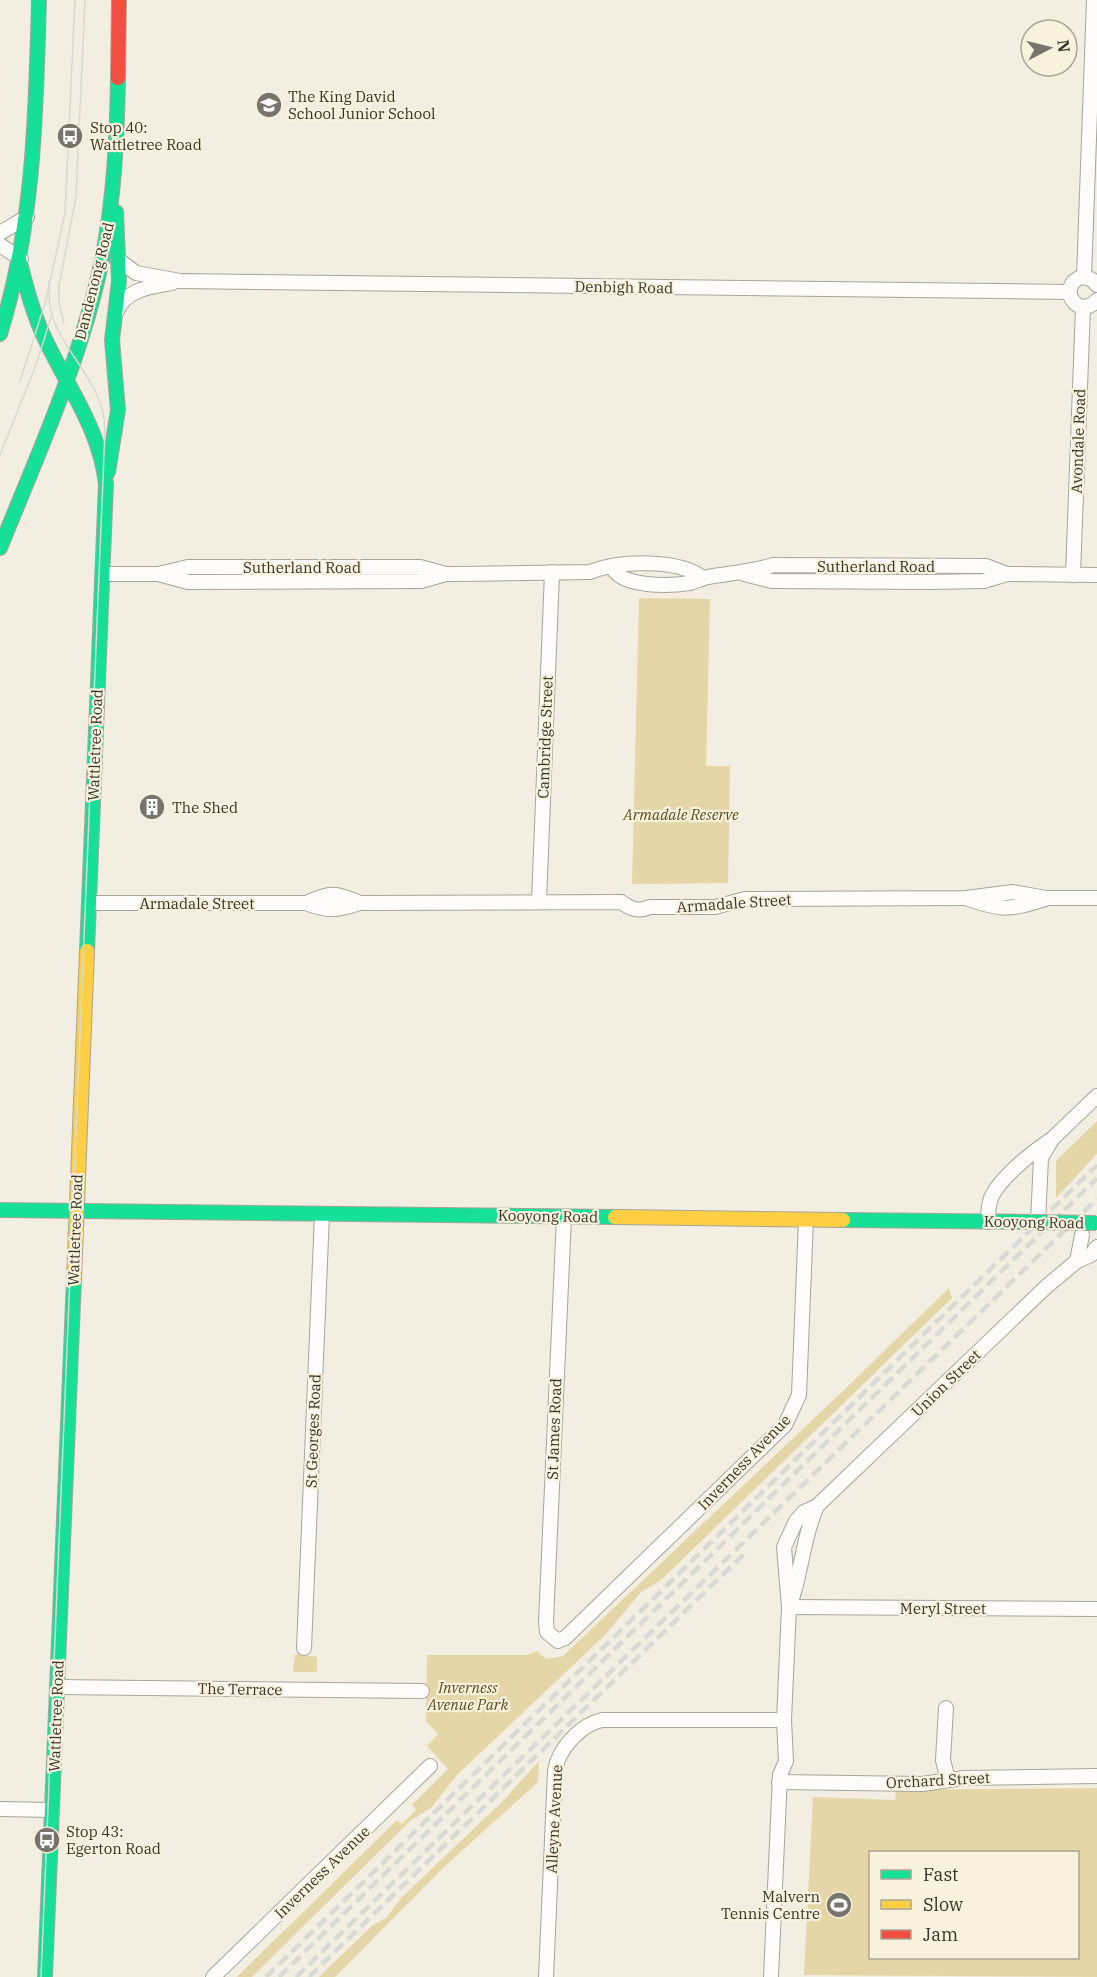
<svg xmlns="http://www.w3.org/2000/svg" width="1097" height="1977" viewBox="0 0 1097 1977" font-family="'IBM Plex Serif',serif">
<style>
.green{fill:#e5d6a7;fill-rule:evenodd}
.lines{fill:none;stroke-linecap:round;stroke-linejoin:round}
.street-casing{stroke:#a7a49a;stroke-width:16}
.fast-casing{stroke:#a7a49a;stroke-width:16}
.slow-casing{stroke:#a7a49a;stroke-width:16}
.jam-casing{stroke:#a7a49a;stroke-width:16}
.street{stroke:#fdfcfb;stroke-width:14}
.fast{stroke:#16e098;stroke-width:14}
.slow{stroke:#ffcf43;stroke-width:14}
.jam{stroke:#f24e42;stroke-width:14}
.tram{stroke:#d9d9d5;stroke-width:1.5}
.rail{stroke:#d9d9d5;stroke-width:4.5;stroke-dasharray:12 6;stroke-linecap:butt}
.fast-bridge-casing{stroke:#a7a49a;stroke-width:16;stroke-linecap:butt}
.fast-bridge{stroke:#16e098;stroke-width:14}
.labels{text-anchor:middle;dominant-baseline:central;stroke-width:4.5;stroke-linejoin:round;paint-order:stroke}
.poi-label{font-size:15px;fill:#36332b;stroke:#f8f1dc;text-anchor:start}
.street-label{font-size:15px;fill:#36332b;stroke:#f8f1dc}
.park-label{font-size:15px;font-style:italic;fill:#5c4e24;stroke:#f8f1dc}
</style>
<rect width="100%" height="100%" fill="#f2eee2"/>
<g class="green">
<path d="M639,598L710,599L706,766H730L728,883L632,884Z"/>
<path d="M1097,1121V1154L1056,1198V1161Z"/>
<path d="M949,1288L952,1298L660,1581L641,1592L606,1634L457,1775L431,1808L410,1821L252,1977H237L397,1820L402,1824L416,1810L412,1805L448,1769L427,1746L438,1734L426,1721L427,1655H528L537,1651L546,1659L563,1656L843,1391Z"/>
<path d="M295,1654L317,1657V1672H293Z"/>
<path d="M539,1761L538,1782L443,1868L335,1977H319L373,1925L386,1918L402,1897L502,1802Z"/>
<path d="M1097,1788V1977L804,1975L813,1797L895,1800L896,1790ZM870,1852H1078V1958H870Z"/>
</g>
<g class="lines">
<g class="street-casing">
<g id="street">
<path d="M0,233L27,217"/>
<path d="M0,245L21,259"/>
<path d="M120,261L136,273L180,281L1069,292"/>
<path d="M1084,277L1094,0"/>
<path d="M1097,285L1091,279L1081,277C1056,287 1078,321 1097,300"/>
<path d="M117,311C126,289 151,287 172,283"/>
<path d="M612,567C622,588 670,586 690,583C697,581 702,578 708,577C730,573 751,572 773,565L986,566L1007,574"/>
<path d="M103,574H158L188,582L421,581L446,574"/>
<path d="M158,574L188,567H420L446,574H460L590,572C618,561 678,558 703,578"/>
<path d="M744,574L772,581L927,582L984,581L1007,574L1097,575"/>
<path d="M1073,575L1083,307"/>
<path d="M968,899C1004,911 1009,910 1045,899"/>
<path d="M539,902L552,572"/>
<path d="M89,903H306C327,912 339,910 360,903L621,902C631,909 638,912 650,907H715L745,899L966,898L1013,892L1046,898H1097"/>
<path d="M306,903C330,892 335,892 360,903"/>
<path d="M564,1217L546,1622L547,1632L558,1641L565,1638L785,1425L799,1395L806,1220"/>
<path d="M988,1222C988,1214 988,1206 991,1198C999,1179 1031,1153 1049,1141"/>
<path d="M1038,1222L1041,1158L1053,1138L1097,1096"/>
<path d="M1077,1261L1082,1235"/>
<path d="M791,1602C802,1570 803,1537 817,1506"/>
<path d="M789,1607L1097,1609"/>
<path d="M304,1648L322,1214"/>
<path d="M57,1687L422,1691"/>
<path d="M946,1708L943,1760L948,1780"/>
<path d="M780,1775L786,1761L784,1720L789,1607L784,1547L796,1521L804,1512L817,1506L1047,1286L1077,1261L1091,1255L1097,1247"/>
<path d="M779,1782L922,1784L964,1778L1097,1776"/>
<path d="M0,1809L52,1810"/>
<path d="M213,1977L430,1766"/>
<path d="M546,1977L555,1771C558,1749 580,1725 602,1720H784"/>
<path d="M771,1977L780,1775"/>
</g>
</g>
<g class="fast-casing">
<g id="fast">
<path d="M20,263C27,290 34,317 46,341C69,389 100,430 106,484L87,951"/>
<path d="M0,334C34,225 36,114 39,0"/>
<path d="M108,472L118,410L112,340L119,281L116,212"/>
<path d="M0,548C38,454 81,360 102,260C114,200 117,139 118,78"/>
<path d="M0,1210L615,1217"/>
<path d="M843,1220L1032,1222"/>
<path d="M45,1977L74,1279"/>
</g>
</g>
<g class="slow-casing">
<g id="slow">
<path d="M615,1217L843,1220"/>
<path d="M74,1279L87,951"/>
</g>
</g>
<g class="jam-casing">
<path id="jam" d="M118,78L119,0"/>
</g>
<use href="#street" class="street"/>
<use href="#fast" class="fast"/>
<use href="#slow" class="slow"/>
<use href="#jam" class="jam"/>
<g class="tram">
<path d="M59,285V303L64,323"/>
<path d="M58,291L76,197L85,0"/>
<path d="M20,381L46,300L65,213L75,0"/>
<path d="M0,455L36,365L52,314"/>
<path d="M41,1977L105,430C105,389 72,361 56,326C49,312 49,297 49,281"/>
</g>
<g class="rail">
<path d="M266,1977L1097,1165"/>
<path d="M279,1977L1097,1178"/>
<path d="M296,1977L1097,1199"/>
<path d="M309,1977L744,1554"/>
</g>
<g class="fast-bridge-casing">
<path id="fast-bridge" d="M1032,1222L1096,1223"/>
</g>
<use href="#fast-bridge" class="fast-bridge"/>
</g>
<defs>
<g id="school-disc" transform="scale(1.35)"><circle r="9.5" fill="#78746b" stroke="#f8f1dc"/><path d="M0-5L7-2L0 1L-7-2ZM-4 1L0 2.5L4 1V4Q0 6-4 4Z" fill="#fff"/></g>
<g id="bus-disc" transform="scale(1.35)"><circle r="9.5" fill="#78746b" stroke="#f8f1dc"/><path d="M-5-6H5V4H4V6H2V4H-2V6H-4V4H-5ZM-3.5-4V0h7V-4ZM-3.5 1.2v1.5H-2V1.2ZM2 1.2v1.5H3.5V1.2Z" fill="#fff"/></g>
<g id="building-disc" transform="scale(1.35)"><circle r="9.5" fill="#78746b" stroke="#f8f1dc"/><path d="M-4-6H4V6H1V3H-1V6H-4ZM-2.5-4.3h1.7v1.8h-1.7ZM.8-4.3h1.7v1.8H.8ZM-2.5-1h1.7V.8h-1.7ZM.8-1h1.7V.8H.8Z" fill="#fff"/></g>
<g id="stadium-disc" transform="scale(1.35)"><circle r="9.5" fill="#78746b" stroke="#f8f1dc"/><path d="M0-5a6.5 5 0 1 0 0 10a6.5 5 0 1 0 0-10ZM-3.5-1.8h7v3.6h-7Z" fill="#fff"/></g>
</defs>
<g fill-rule="evenodd">
<use href="#school-disc" x="269" y="105"/>
<use href="#bus-disc" x="70" y="136"/>
<use href="#building-disc" x="152" y="807"/>
<use href="#bus-disc" x="47" y="1840"/>
<use href="#stadium-disc" x="839" y="1905"/>
</g>
<g class="labels">
<g class="poi-label">
<text x="288" y="96">The King David<tspan x="288" dy="17">School Junior School</tspan></text>
<text x="90" y="127">Stop 40:<tspan x="90" dy="17">Wattletree Road</tspan></text>
<text x="172" y="807">The Shed</text>
<text x="66" y="1831">Stop 43:<tspan x="66" dy="17">Egerton Road</tspan></text>
<text x="820" y="1896" text-anchor="end">Malvern<tspan x="820" dy="17">Tennis Centre</tspan></text>
</g>
<g class="street-label">
<text transform="translate(94 281) rotate(-76)">Dandenong Road</text>
<text transform="translate(624 287) rotate(1)">Denbigh Road</text>
<text transform="translate(1078 441) rotate(-88)">Avondale Road</text>
<text x="876" y="566">Sutherland Road</text>
<text x="302" y="567">Sutherland Road</text>
<text transform="translate(545 737) rotate(-88)">Cambridge Street</text>
<text transform="translate(95 745) rotate(-88)">Wattletree Road</text>
<text x="197" y="903">Armadale Street</text>
<text transform="translate(734 903) rotate(-4)">Armadale Street</text>
<text transform="translate(548 1216) rotate(1)">Kooyong Road</text>
<text transform="translate(1034 1222) rotate(1)">Kooyong Road</text>
<text transform="translate(75 1230) rotate(-88)">Wattletree Road</text>
<text transform="translate(946 1383) rotate(-44)">Union Street</text>
<text transform="translate(554 1429) rotate(-88)">St James Road</text>
<text transform="translate(313 1431) rotate(-88)">St Georges Road</text>
<text transform="translate(744 1462) rotate(-46)">Inverness Avenue</text>
<text x="943" y="1608">Meryl Street</text>
<text transform="translate(240 1689) rotate(1)">The Terrace</text>
<text transform="translate(56 1716) rotate(-88)">Wattletree Road</text>
<text transform="translate(938 1780) rotate(-3)">Orchard Street</text>
<text transform="translate(554 1819) rotate(-87)">Alleyne Avenue</text>
<text transform="translate(322 1872) rotate(-44)">Inverness Avenue</text>
</g>
<g class="park-label">
<text x="681" y="814">Armadale Reserve</text>
<text x="468" y="1687">Inverness<tspan x="468" dy="17">Avenue Park</tspan></text>
</g>
</g>
<rect x="869" y="1851" width="210" height="108" fill="#f8f1dc" stroke="#aaa595" stroke-width="1.5"/>
<rect x="881" y="1870" width="30" height="9" fill="#16e098" stroke="#aaa595" stroke-width="1.5"/>
<text x="923" y="1881" font-size="18" fill="#36332b">Fast</text>
<rect x="881" y="1900" width="30" height="9" fill="#ffcf43" stroke="#aaa595" stroke-width="1.5"/>
<text x="923" y="1911" font-size="18" fill="#36332b">Slow</text>
<rect x="881" y="1930" width="30" height="9" fill="#f24e42" stroke="#aaa595" stroke-width="1.5"/>
<text x="923" y="1941" font-size="18" fill="#36332b">Jam</text>
<g transform="translate(1049 48) rotate(83)"><circle r="28" fill="#f8f1dc" stroke="#aaa595" stroke-width="1.5"/>
<path d="M0-4.5L10 22L0 15L-10 22Z" fill="#78746b"/>
<text y="-9" font-size="16" font-weight="bold" text-anchor="middle" fill="#36332b">N</text>
</g>
</svg>
